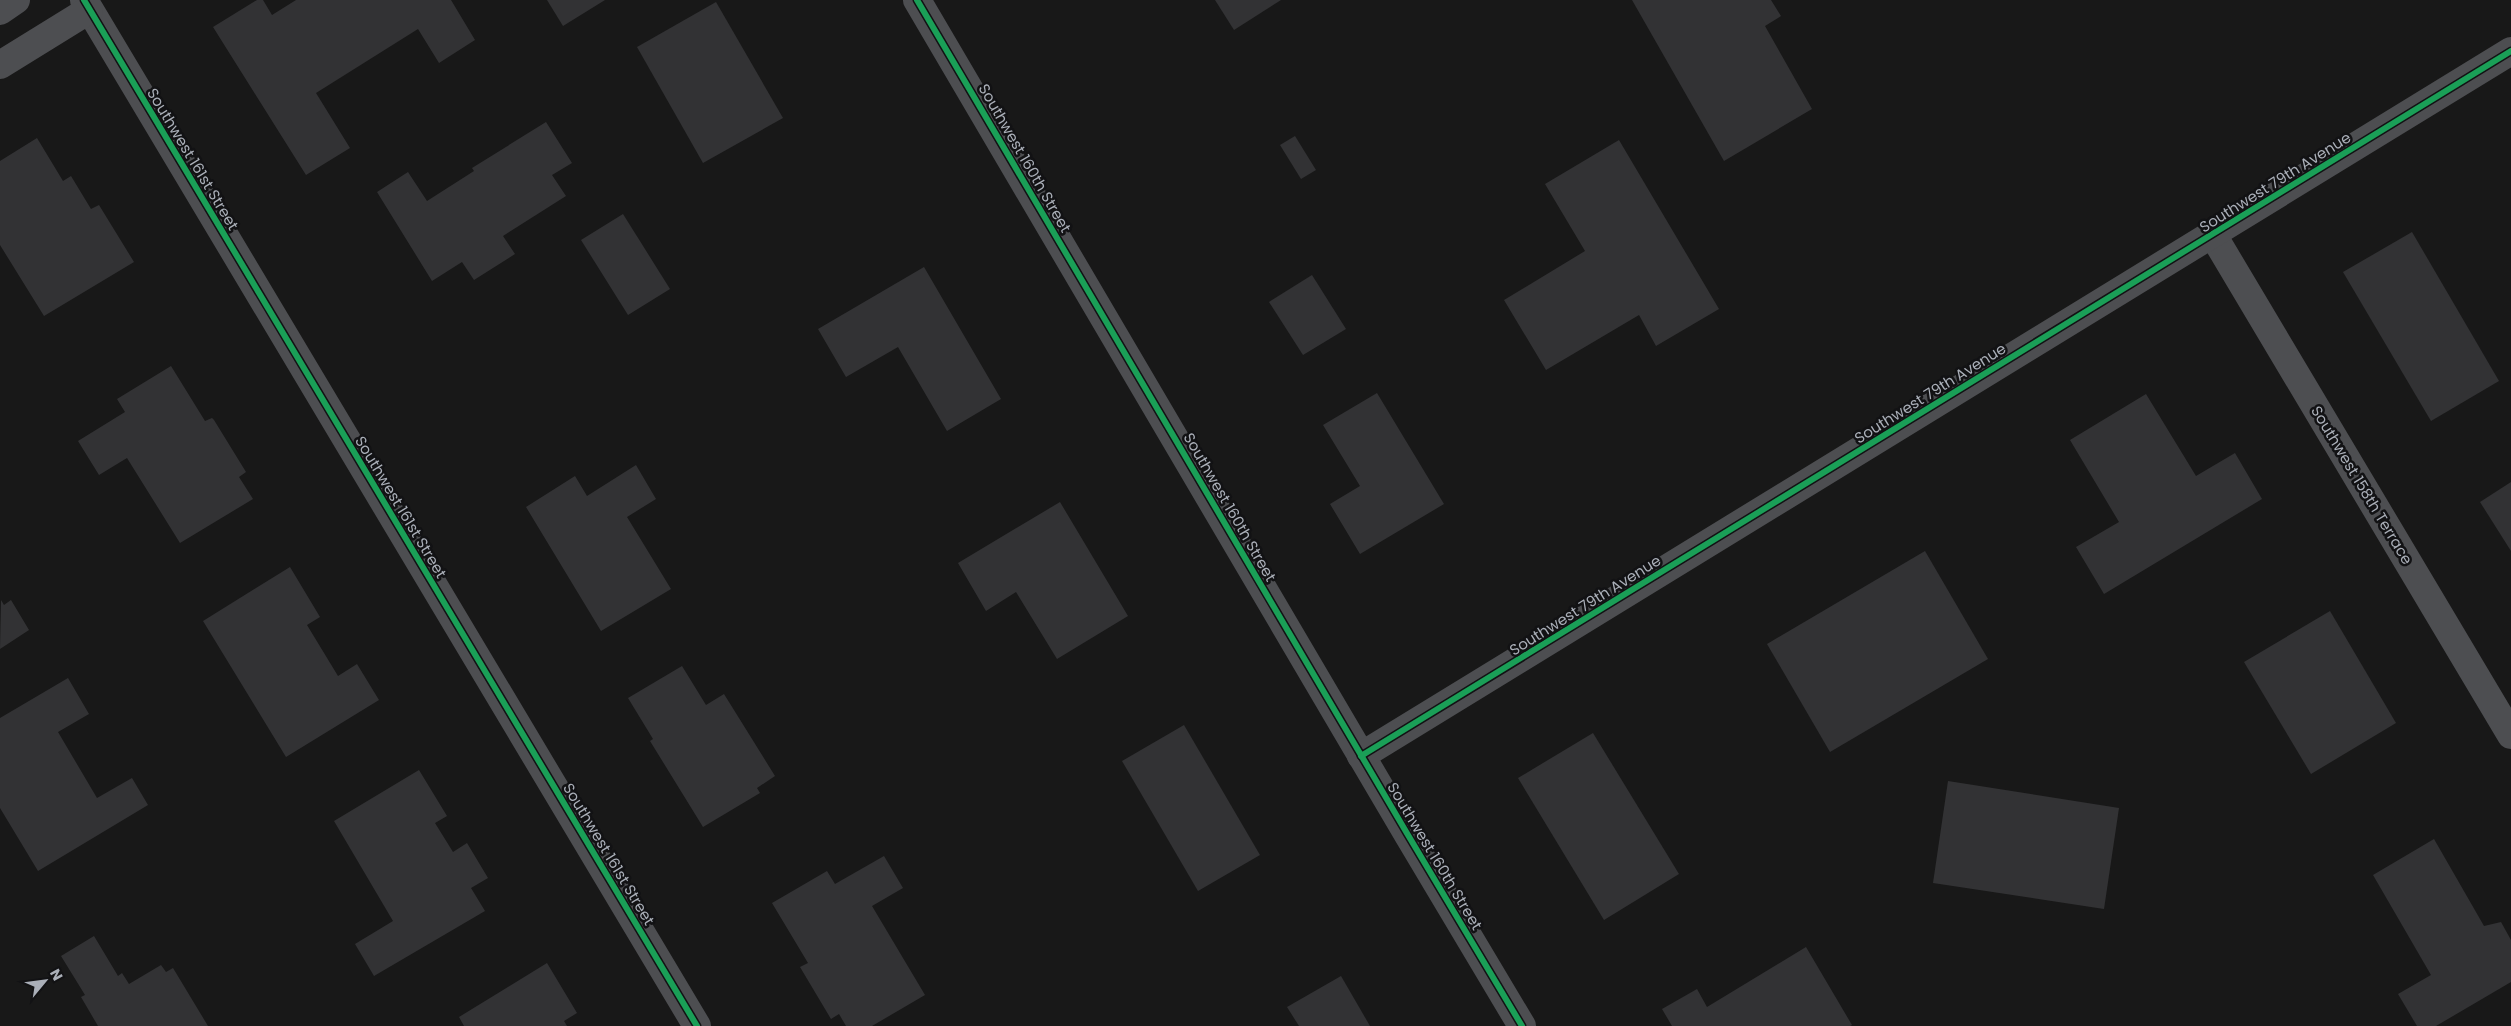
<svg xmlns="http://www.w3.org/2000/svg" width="2511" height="1026" viewBox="0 0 2511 1026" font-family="Poppins,sans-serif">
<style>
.building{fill:#323234}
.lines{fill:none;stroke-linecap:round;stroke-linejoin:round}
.minor{stroke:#4d4e51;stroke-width:28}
.cycleway-casing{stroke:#121214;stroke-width:9}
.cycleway{stroke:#1a9f57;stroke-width:6}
.labels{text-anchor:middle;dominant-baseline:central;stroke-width:5;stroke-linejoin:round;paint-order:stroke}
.street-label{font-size:15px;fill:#aaafb8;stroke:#121214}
</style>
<rect width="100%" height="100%" fill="#181818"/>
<g class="building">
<path d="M257,0H263L272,15L296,0H451L475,40L439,63L418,29L316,93L350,148L306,175L213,27Z"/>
<path d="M547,0H605L563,26Z"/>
<path d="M1215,0H1281L1234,30Z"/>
<path d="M1632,0H1771L1781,16L1765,26L1812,109L1724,161Z"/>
<path d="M716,2L783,118L703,163L637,47Z"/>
<path d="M546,122L572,163L552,175L566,196L503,236L515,254L474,280L462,262L432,281L377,192L408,172L427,201L474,171L472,168Z"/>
<path d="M1295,136L1316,170L1301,179L1280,145Z"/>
<path d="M37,138L63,181L71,176L91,209L99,205L134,262L44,316L0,245V161Z"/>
<path d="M1619,140L1719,309L1656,346L1639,315L1546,370L1504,300L1585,251L1545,184Z"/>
<path d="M623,214L670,289L628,315L581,240Z"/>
<path d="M2412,232L2499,381L2431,421L2343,272Z"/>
<path d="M924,267L1001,399L947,431L898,347L846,377L818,329Z"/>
<path d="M1312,275L1346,329L1303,355L1269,302Z"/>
<path d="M171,366L205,421L212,418L214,420L246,472L239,477L253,499L180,543L127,458L99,475L78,441L125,412L117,399Z"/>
<path d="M1377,393L1444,504L1360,554L1330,504L1360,486L1323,425Z"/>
<path d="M2146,394L2196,476L2235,453L2262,499L2104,594L2076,547L2119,522L2070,440Z"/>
<path d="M636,465L656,499L627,517L671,589L601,631L526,507L575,476L587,496Z"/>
<path d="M2511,482V551L2480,502Z"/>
<path d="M1060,502L1128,616L1057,659L1016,592L986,611L958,563Z"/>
<path d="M1925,551L1988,659L1830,752L1767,644Z"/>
<path d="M290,567L320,617L307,625L338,676L357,664L379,700L286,757L203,621Z"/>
<path d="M1,600L4,605L11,600L29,630L0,649Z"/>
<path d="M2330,611L2396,723L2311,774L2244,662Z"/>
<path d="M682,666L706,705L724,694L775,776L757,788L760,793L703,827L650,741L653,739L628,698Z"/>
<path d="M68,678L89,714L58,732L97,798L132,778L148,805L38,871L0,808V718Z"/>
<path d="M1184,725L1260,855L1198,891L1122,761Z"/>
<path d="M1593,733L1679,874L1604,920L1518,778Z"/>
<path d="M419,770L447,816L435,823L453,852L467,843L488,878L471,888L485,911L374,976L355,944L393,921L334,821Z"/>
<path d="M1948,781L2119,808L2104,909L1933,883Z"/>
<path d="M2434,839L2484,926L2501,922L2511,940V982L2436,1026H2417L2398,994L2431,975L2373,875Z"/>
<path d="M884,856L903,888L872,906L925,995L872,1026H846L839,1014L831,1019L800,967L808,963L772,903L827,871L835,884Z"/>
<path d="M94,936L118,976L122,973L129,984L161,965L166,972L173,968L208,1026H98L81,997L85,995L61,956Z"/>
<path d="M1806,947L1852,1025L1850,1026H1672L1662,1009L1697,989L1707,1007Z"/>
<path d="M547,963L577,1013L564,1021L567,1026H464L459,1017Z"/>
<path d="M1341,976L1370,1026H1299L1287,1007Z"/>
</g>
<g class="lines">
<g class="minor">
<path d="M84,0L697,1026"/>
<path d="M917,0L1408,835L1522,1026"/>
<path d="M0,11L16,0"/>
<path d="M0,65L89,10"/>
<path d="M2213,235L2511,735"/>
<path d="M1361,756L2511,51"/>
</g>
<g class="cycleway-casing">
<g id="cycleway">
<path d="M84,0L697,1026"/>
<path d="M917,0L1408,835L1522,1026"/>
<path d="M1361,756L2511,51"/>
</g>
</g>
<use href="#cycleway" class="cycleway"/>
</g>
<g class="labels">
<g class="street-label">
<text transform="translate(1025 158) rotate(60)">Southwest 160th Street</text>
<text transform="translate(193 159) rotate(59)">Southwest 161st Street</text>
<text transform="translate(2275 182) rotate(-32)">Southwest 79th Avenue</text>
<text transform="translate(1930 393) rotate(-32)">Southwest 79th Avenue</text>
<text transform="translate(2362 485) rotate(59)">Southwest 158th Terrace</text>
<text transform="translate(401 507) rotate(59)">Southwest 161st Street</text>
<text transform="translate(1230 507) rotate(60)">Southwest 160th Street</text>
<text transform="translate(1585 605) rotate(-32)">Southwest 79th Avenue</text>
<text transform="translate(609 854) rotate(59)">Southwest 161st Street</text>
<text transform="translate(1435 856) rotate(59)">Southwest 160th Street</text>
</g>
</g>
<g transform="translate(45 981) rotate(61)" stroke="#121214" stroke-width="4" paint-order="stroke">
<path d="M0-4L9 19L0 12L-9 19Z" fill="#aaafb8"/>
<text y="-8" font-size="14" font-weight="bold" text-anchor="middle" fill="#aaafb8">N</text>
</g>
</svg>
